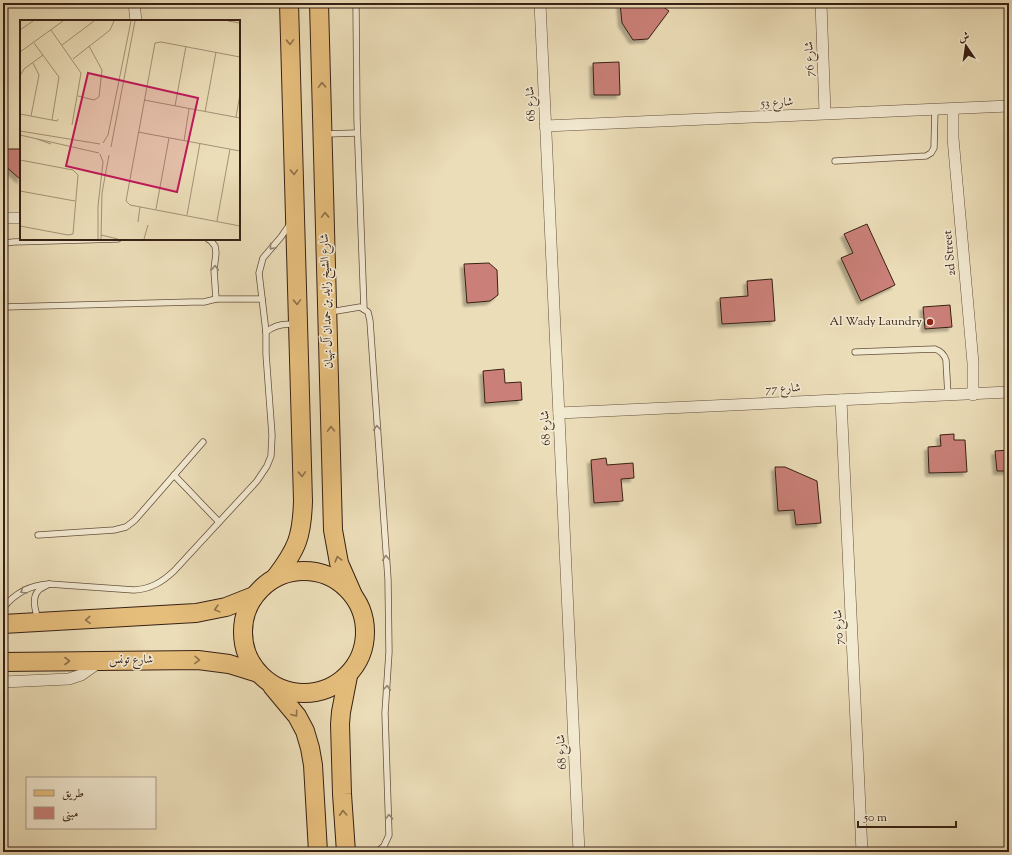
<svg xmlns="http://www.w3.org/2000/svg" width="1012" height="855" viewBox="0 0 1012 855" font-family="'Sorts Mill Goudy',Amiri,serif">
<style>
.building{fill:#ca8078;stroke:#382114;filter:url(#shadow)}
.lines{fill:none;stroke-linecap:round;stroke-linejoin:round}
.service-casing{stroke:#65503d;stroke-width:7}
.minor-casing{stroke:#65503d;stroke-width:12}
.primary-casing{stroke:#382114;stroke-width:20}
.service{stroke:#f2e9d1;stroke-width:5.5}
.minor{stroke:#f2e9d1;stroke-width:11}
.primary{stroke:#e6be7c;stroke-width:18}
.oneway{stroke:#8f7048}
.oneway2{stroke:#958572}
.poi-dot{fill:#8f2418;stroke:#f2e9d1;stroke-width:1.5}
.labels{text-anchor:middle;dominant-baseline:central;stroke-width:3.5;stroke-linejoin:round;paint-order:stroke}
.street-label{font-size:12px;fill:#382114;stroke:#f2e9d1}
.poi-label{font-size:12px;fill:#382114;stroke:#f2e9d1;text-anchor:end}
.inset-road{fill:none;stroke:#a39276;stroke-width:1}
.view{fill:#c2185b;fill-opacity:0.15;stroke:#c2185b;stroke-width:2}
.inset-edge{fill:none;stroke:#382114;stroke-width:2}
</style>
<defs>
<filter id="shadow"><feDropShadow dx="-3.5" dy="3.5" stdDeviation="1" flood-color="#0004"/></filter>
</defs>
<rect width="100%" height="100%" fill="#ebddb8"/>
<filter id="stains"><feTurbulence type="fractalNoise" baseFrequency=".005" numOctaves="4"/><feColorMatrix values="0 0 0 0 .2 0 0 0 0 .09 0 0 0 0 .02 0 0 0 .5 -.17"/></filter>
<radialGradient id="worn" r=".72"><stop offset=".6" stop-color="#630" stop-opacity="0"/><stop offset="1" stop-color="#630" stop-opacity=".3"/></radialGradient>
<g class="building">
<path d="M620,3H658L669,11L648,39L633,40L622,23Z"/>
<path d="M619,62L620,95H594L593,63Z"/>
<path d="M3,149H21V180L3,164Z"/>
<path d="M867,224L895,285L861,301L841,258L853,253L844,234Z"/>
<path d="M489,263L497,270L498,295L490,301L467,303L464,264Z"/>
<path d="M772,279L775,321L722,324L720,298L748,296L747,281Z"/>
<path d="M950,305L952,327L925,329L923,307Z"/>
<path d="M504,369L505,383L521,382L522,400L485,403L483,371Z"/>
<path d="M954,434V440H965L967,472L929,473L928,447L941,446L940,435Z"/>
<path d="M1009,450V471H997L995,451Z"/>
<path d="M606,458L607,465L633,463L634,478L621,479L623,501L594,503L591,460Z"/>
<path d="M775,467H785L817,481L821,523L796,525L794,510L778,511Z"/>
</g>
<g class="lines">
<g class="service-casing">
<g id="service">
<path d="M356,3L357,119L364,309"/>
<path d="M325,134L357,133"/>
<path d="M835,161L926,156L931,153L934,148L935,108"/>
<path d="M208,239L211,241L215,246L216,253L214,270L216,299"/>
<path d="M3,245L6,243L13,242L118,239"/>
<path d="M3,307L193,302H204L216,299H262"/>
<path d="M330,312L360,307L368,312L370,321L388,579L389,652L385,713L389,835L384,846L377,852"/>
<path d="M266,332C275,325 284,323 295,325"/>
<path d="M855,352L935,349C941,351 944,354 946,360L948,396"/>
<path d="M174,475L219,522"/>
<path d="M38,535L114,530L126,527L135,520L203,442"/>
<path d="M3,608C15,593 30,585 49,584L134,590C151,589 162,582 174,571L257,481L267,466L271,456L272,435L266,354V332L259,273L263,258L281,237L290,224"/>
<path d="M38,620C36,612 31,599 38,591C40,588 46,586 49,584"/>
</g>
</g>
<g class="minor-casing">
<g id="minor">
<path d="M134,3L136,21"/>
<path d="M540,3L579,852"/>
<path d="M821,3L825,113"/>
<path d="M953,109V138L973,363V395"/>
<path d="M545,126L1009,106"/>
<path d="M3,218H21"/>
<path d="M841,400L862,852"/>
<path d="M559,413L1009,392"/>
<path d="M3,682L69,679L81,675L101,661"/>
</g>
</g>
<g class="primary-casing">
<g id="primary">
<path d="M319,3L333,530L339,563L353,595"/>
<circle cx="304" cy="632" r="61"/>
<path d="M275,578C297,549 302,537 303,501L289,3"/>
<path d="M3,624L196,613L226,607L254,596"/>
<path d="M3,662L198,660L229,664L258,673"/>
<path d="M272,686L297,716L305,731L310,748L313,765L318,852"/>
<path d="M346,852L342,794L340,724L341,712L348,676"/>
</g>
</g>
<use href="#service" class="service"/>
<use href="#minor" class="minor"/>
<use href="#primary" class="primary"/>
</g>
<defs><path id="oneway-chevron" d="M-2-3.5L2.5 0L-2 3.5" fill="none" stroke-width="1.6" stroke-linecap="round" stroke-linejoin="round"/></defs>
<g class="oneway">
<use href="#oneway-chevron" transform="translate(290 42) rotate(88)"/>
<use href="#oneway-chevron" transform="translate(322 85) rotate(-92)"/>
<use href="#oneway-chevron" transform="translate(294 172) rotate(88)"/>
<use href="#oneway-chevron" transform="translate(325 215) rotate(-92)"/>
<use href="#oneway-chevron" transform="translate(297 302) rotate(88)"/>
<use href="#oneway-chevron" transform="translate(331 429) rotate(-91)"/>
<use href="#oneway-chevron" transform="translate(302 474) rotate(88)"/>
<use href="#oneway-chevron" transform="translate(338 559) rotate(-105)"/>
<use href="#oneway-chevron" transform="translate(217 609) rotate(165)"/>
<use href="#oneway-chevron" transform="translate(88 620) rotate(177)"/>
<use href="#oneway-chevron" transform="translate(197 660) rotate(2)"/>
<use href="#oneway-chevron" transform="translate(67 661)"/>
<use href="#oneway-chevron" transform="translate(295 714) rotate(54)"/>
<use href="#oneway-chevron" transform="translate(343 813) rotate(-93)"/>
</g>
<g class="oneway2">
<use href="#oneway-chevron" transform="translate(272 247) rotate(131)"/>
<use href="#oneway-chevron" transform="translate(215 268) rotate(-88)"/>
<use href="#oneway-chevron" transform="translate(377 428) rotate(-94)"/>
<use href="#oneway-chevron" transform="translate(386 558) rotate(-94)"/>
<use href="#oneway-chevron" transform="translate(23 591) rotate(149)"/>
<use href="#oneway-chevron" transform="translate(387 688) rotate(-87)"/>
<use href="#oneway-chevron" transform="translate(389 817) rotate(-92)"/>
</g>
<circle class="poi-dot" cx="930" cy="322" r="4"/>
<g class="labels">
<g class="street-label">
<text transform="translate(810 59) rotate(-92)">شارع 76</text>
<text transform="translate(777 103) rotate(-3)">شارع 53</text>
<text transform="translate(531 104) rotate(-92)">شارع 68</text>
<text transform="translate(950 253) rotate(-95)">2d Street</text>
<text transform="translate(327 301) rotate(-92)">شارع الشيخ زايد بن حمدان آل نهيان</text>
<text transform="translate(783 389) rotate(-3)">شارع 77</text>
<text transform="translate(546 428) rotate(-93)">شارع 68</text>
<text transform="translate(839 627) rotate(-93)">شارع 70</text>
<text x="131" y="660">شارع تونس</text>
<text transform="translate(562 752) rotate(-93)">شارع 68</text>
</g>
<g class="poi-label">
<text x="922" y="322">Al Wady Laundry</text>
</g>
</g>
<g transform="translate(20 20)">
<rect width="220" height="220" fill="#ebddb8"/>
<path class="inset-road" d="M208,1L220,3M0,10L13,1M31,10L61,53L52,105M14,23L39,57L32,100M42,25L74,1M0,32L43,1M220,37L141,22L135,23L106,181L110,185L220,206M53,39L90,10L94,1M0,56L4,49L23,35M58,76L74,80L79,77L82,50L69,26M124,80L220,98M155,86L166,26M185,92L196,32M0,94L37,101L38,99M11,96L19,55L13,43M216,97L220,74M0,111L80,124M118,112L220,131M0,115L79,133M17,119L31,124M164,121L169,89M83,123L88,115L111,1M91,127L115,1M0,140L53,150L58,155L53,214L48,215L0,206M0,171L55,181M136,189L149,118M167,195L180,123M197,201L210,129M118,202L120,187M81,215L98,219M78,219V186L83,142L80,134M81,219L82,173L89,135M124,219L128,205"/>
<path class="view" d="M68,53L178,78L157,172L46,146Z"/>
<rect width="220" height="220" class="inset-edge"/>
</g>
<rect width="1012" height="855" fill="none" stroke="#ebddb8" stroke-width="16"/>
<rect x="4" y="4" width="1004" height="847" fill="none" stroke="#382114" stroke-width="2"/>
<rect x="8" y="8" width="996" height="839" fill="none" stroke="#382114"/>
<rect x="26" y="777" width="130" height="52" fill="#f2e9d1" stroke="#a89985"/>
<rect x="34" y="790" width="20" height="6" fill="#e6be7c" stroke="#a89985"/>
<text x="62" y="797" font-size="12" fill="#382114">طريق</text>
<rect x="34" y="807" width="20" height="12" fill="#ca8078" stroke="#a89985"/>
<text x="62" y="817" font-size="12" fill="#382114">مبنى</text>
<g transform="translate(966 46) rotate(347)" stroke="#f2e9d1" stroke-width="3" paint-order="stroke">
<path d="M0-3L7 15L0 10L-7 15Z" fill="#382114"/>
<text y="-6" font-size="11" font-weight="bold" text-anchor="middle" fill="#382114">ش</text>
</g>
<path d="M858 821v6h98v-6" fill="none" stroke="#382114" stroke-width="2"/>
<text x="864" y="821" font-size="12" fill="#382114" stroke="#f2e9d1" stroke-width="3" paint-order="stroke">50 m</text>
<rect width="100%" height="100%" filter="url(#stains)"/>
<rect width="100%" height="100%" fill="url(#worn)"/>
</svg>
